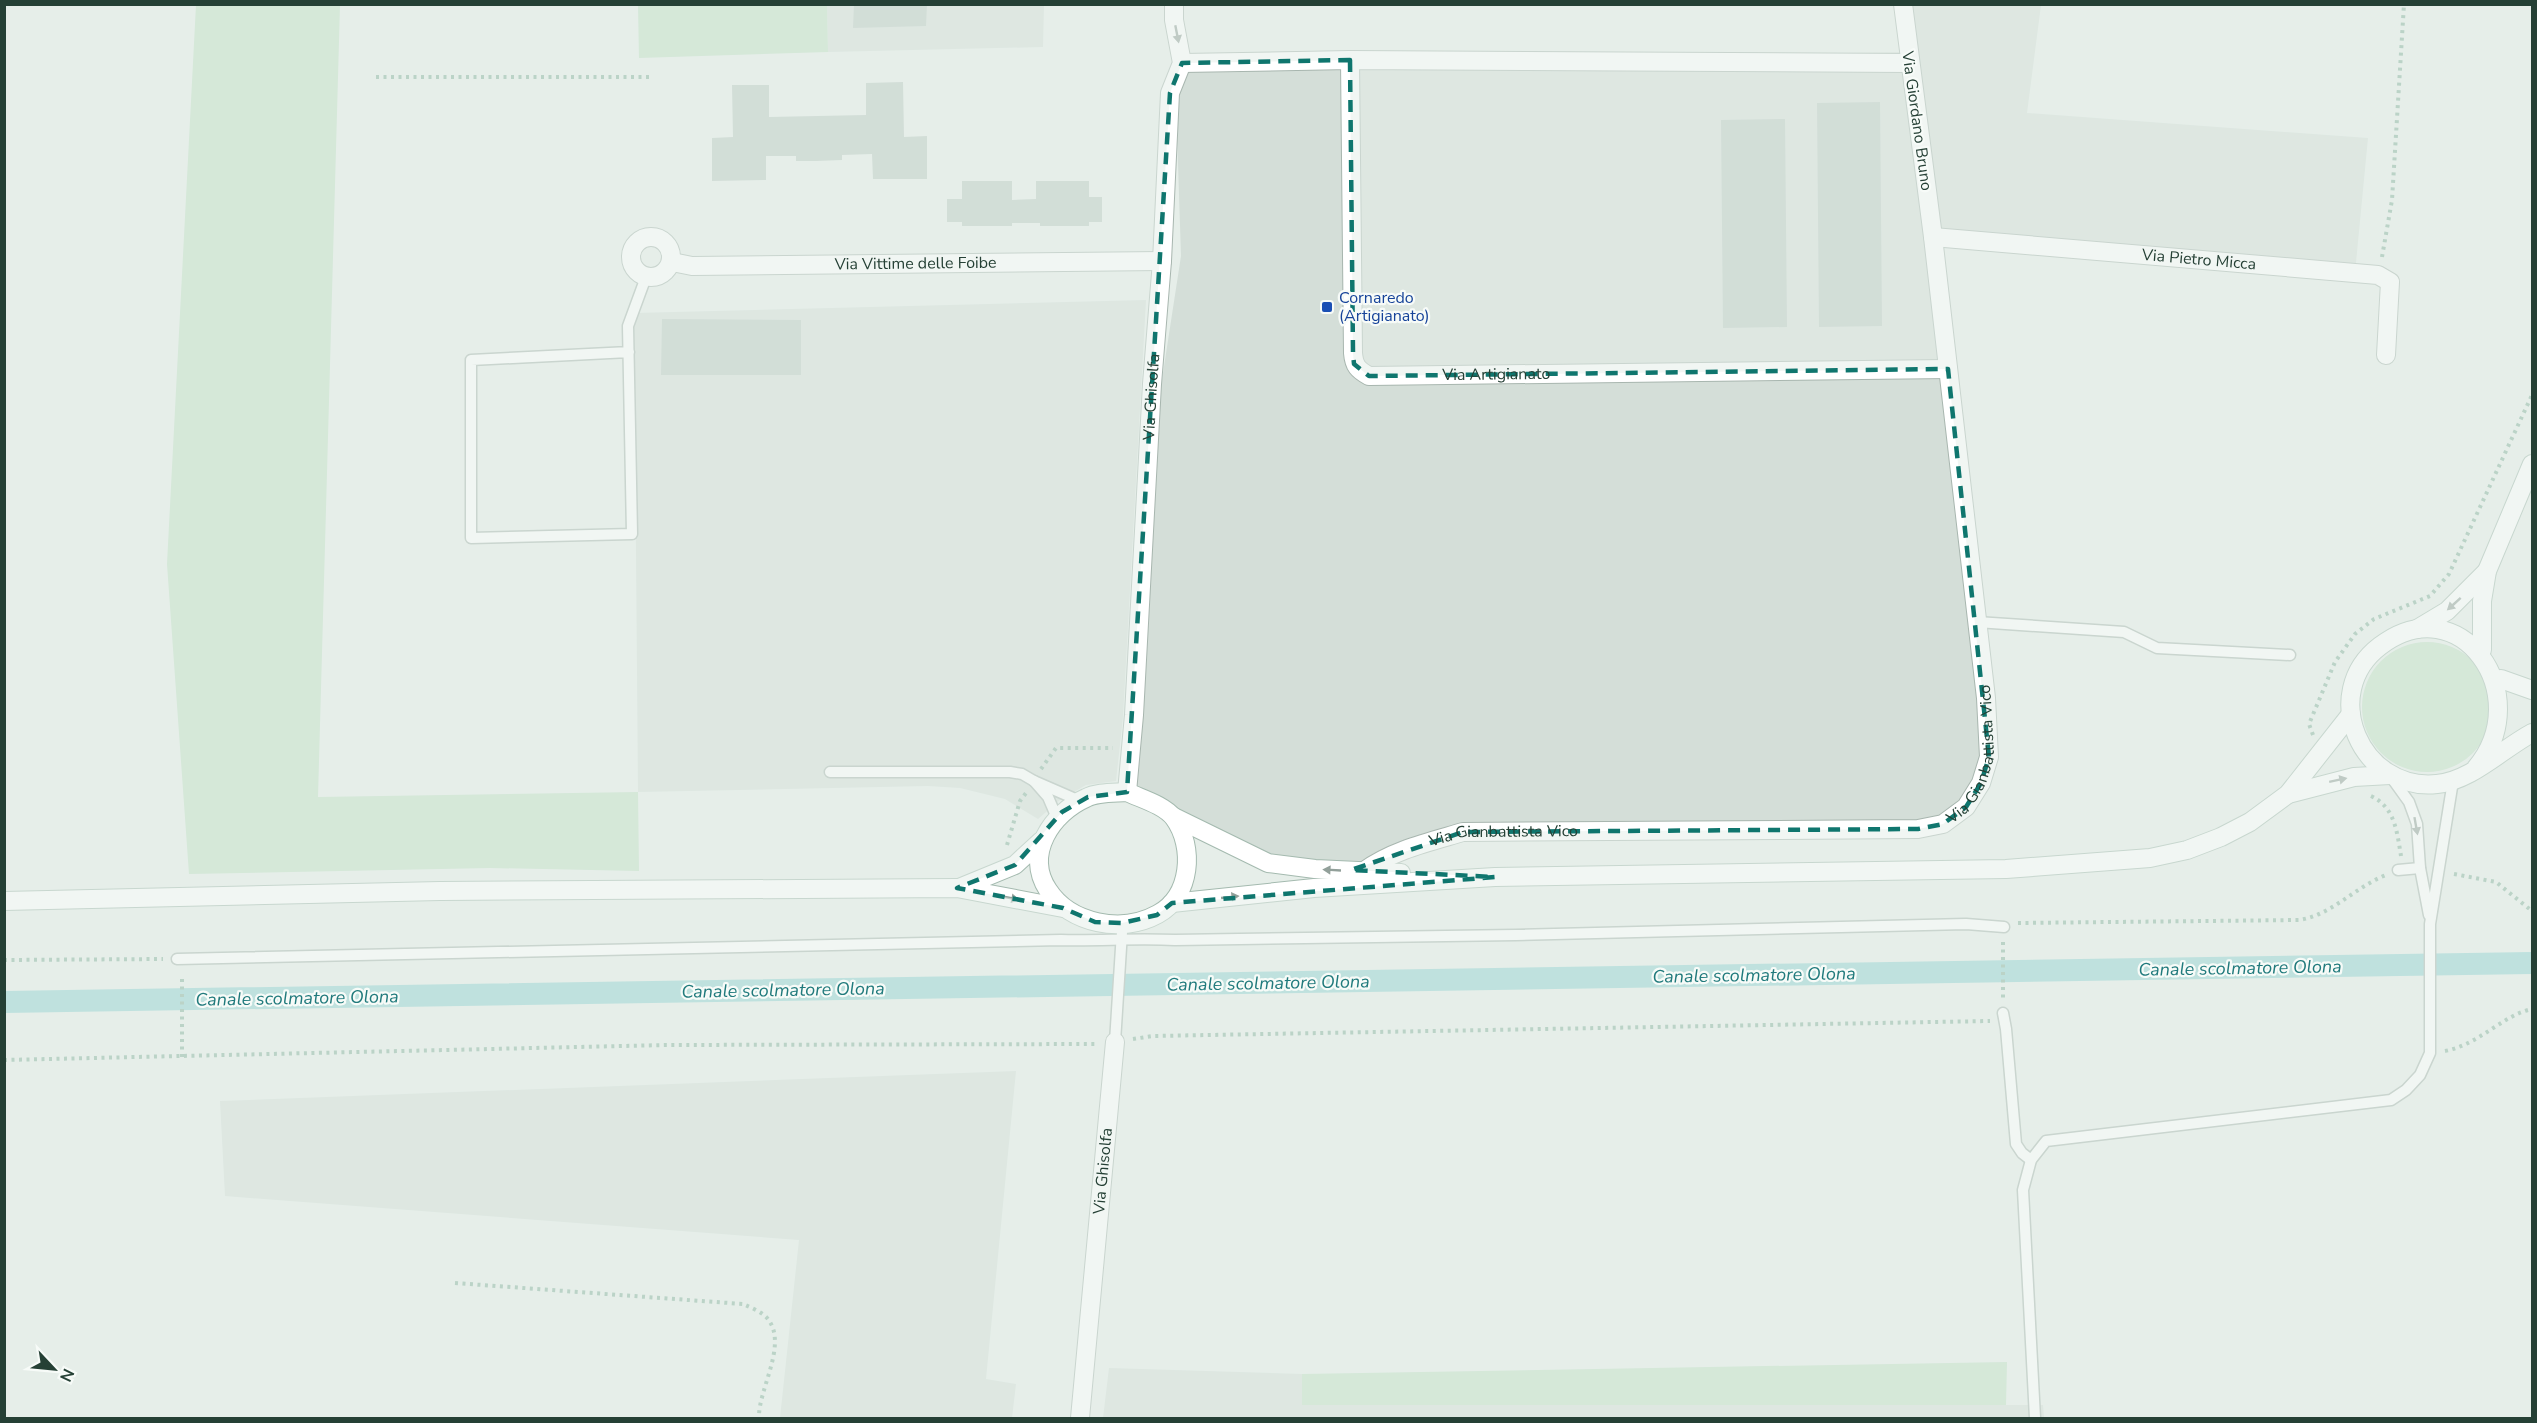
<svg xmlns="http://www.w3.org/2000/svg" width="2537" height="1423" viewBox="0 0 2537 1423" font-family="'Nunito Sans',sans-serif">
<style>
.built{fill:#d4ded8}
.green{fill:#c0dfc4}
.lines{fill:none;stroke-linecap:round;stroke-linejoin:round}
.canal{stroke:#90d1d1;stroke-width:22}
.building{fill:#bbc9c2}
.service-casing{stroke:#a8b6af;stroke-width:13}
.minor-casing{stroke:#a8b6af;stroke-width:20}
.secondary-casing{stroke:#a4baaf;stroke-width:20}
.path{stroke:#87b19e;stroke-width:4;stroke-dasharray:3 4.5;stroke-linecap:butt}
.service{stroke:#fff;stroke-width:10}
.minor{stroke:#fff;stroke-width:18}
.secondary{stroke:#fff;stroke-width:18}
.oneway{fill:#92a09a}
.marked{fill:none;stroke:#0f766e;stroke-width:4.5;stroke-dasharray:12 8;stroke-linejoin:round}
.transit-dot{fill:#1a4fb4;stroke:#f7fbf8;stroke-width:2}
.labels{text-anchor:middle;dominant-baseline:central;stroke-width:4.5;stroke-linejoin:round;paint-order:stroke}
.street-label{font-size:16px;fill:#254035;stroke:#f7fbf8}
.transit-label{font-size:16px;fill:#164399;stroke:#f7fbf8;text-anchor:start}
.water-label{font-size:18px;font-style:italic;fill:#207a7c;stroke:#f7fbf8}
</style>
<rect width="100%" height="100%" fill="#e6eee9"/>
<g class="built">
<path d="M827,5H1044L1043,47L828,52Z"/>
<path d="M1905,5H2041L2027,113L2368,138L2355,273L1933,238L1986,698L1981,783L1943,824L1463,832L1364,871L1268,863L1127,792L1161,386L1181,256L1176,102L1182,63L1911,52Z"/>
<path d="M1146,300L1123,717L1116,781L1086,785L1060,800L1038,819L1005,799L960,788L928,786L638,792L634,313Z"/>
<path d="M1016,1071L986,1379L1016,1384L1012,1418H780L799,1240L225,1196L220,1101Z"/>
<path d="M1109,1368L1302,1374V1405H2043L2044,1418H1103Z"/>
</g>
<g class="green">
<path d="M196,5H340L318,797L638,792L639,871L490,868L189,874L167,564Z"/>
<path d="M638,5H827L828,52L639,58Z"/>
<circle cx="2427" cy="707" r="65"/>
<path d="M2007,1362L2006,1405H1302V1374Z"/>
</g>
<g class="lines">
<path class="canal" d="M4,1002L2532,963"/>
</g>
<g class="building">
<path d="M854,4H927L926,26L853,28Z"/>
<path d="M903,82L904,137L927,136V179H873L872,154L842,155V160L816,161H796V156H766V180L712,181V138L733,137L732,85H769V117L866,115V83Z"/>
<path d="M1880,102L1882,326L1819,327L1817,103Z"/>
<path d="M1785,119L1787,327L1723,328L1721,120Z"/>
<path d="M962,181H1012V200L1036,199V181H1089V197H1102V222H1089V226H1040V223H1012V226H962V222H947V199H962Z"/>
<path d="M662,319L801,320V375H661Z"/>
</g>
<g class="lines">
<g class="service-casing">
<g id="service">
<path d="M629,352L471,360V538L632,534L628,326L646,277"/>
<path d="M1977,622L2124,632L2157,648L2290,655"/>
<path d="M830,772H1010L1022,774L1034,781"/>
<path d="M2391,777L2409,802L2417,824L2420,868L2429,915"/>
<path d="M1057,818L1048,797L1034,781L1080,801"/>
<path d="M2398,870L2420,868"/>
<path d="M177,959L1061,940C1099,941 1137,938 1175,940L1516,935L1966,924L2004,927"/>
<path d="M2003,1013L2006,1029L2016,1144L2022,1153L2031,1160"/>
<path d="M1115,1042L1122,932"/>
<path d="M2035,1418L2023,1190L2031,1160L2046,1141L2391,1100L2406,1090L2420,1075L2430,1053V924L2453,781"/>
</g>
</g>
<g class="minor-casing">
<g id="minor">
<path id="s1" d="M1350,60L1353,353C1354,366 1358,370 1369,376L1948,369"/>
<path d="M1182,63L1350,60L1909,63"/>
<circle cx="651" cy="257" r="20"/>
<path id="s2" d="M1933,237L2378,275L2390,282L2386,355"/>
<path id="s3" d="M672,262L692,266L1162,261"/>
<path id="s4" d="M1127,792L1134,715L1152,384L1162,261L1170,93L1182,63L1174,20V4"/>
<path id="s5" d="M1364,871C1393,850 1429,842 1463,832L1918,829L1943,824L1966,807L1981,783L1989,757L1986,698L1933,237L1903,4"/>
<path id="s6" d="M1080,1418L1115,1042"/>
</g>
</g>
<g class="secondary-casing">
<g id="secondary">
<path d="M2417,629L2447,611L2487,571"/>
<path d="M2482,650V601L2487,571L2532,464"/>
<path d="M2501,679L2532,690"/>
<path d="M2476,768C2537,695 2460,585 2380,646C2318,693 2361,792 2437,784C2471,781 2502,749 2532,733"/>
<path d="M1127,792C1142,799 1164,805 1174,818C1195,847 1191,896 1158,914C1122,934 1070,924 1048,890C1024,854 1052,813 1086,798C1097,792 1114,793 1127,792Z"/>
<path d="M2288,794L2354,777L2390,775"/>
<path d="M1174,817L1268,863L1315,869L1401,873"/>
<path d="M959,888L1015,865L1041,841"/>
<path d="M4,901L440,891L957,888L1063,908"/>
<path d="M1172,903L1314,888L1495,877L2006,869L2150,858L2187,850L2221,837L2250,822L2288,794L2351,714"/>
</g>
</g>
<g class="path">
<path d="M376,77H653"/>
<path d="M2382,257L2392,200L2404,4"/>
<path d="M2313,735L2309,724L2335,662L2355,634L2374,619L2430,596L2449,574L2532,395"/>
<path d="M1041,769L1056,748H1113"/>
<path d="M2371,796C2395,807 2397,832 2401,856"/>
<path d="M1007,845L1020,801L1026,793"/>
<path d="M2454,874L2496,882L2532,911"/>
<path d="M2018,923L2299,920C2332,915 2355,887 2386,875"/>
<path d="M2003,942V998"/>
<path d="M4,960L163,959"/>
<path d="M1133,1039L1153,1036L1990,1021"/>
<path d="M2445,1051C2480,1044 2503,1015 2532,1009"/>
<path d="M182,1057V975"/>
<path d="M4,1060L666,1045L1096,1044"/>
<path d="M455,1283L743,1304C752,1308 765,1313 770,1322C786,1348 758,1391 759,1418"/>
</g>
<use href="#service" class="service"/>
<use href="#minor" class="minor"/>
<use href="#secondary" class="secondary"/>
</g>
<defs><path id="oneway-solid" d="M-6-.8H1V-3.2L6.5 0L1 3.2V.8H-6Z" transform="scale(1.5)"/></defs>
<g class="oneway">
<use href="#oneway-solid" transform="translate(1177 34) rotate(79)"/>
<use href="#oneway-solid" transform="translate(2454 604) rotate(138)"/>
<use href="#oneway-solid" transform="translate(2338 780) rotate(-12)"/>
<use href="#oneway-solid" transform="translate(2416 826) rotate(80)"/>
<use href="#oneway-solid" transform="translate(1332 870) rotate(-177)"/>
<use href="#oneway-solid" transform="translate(1230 897) rotate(-6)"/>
<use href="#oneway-solid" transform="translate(1010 898) rotate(11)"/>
</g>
<path d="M0 0H2537V1423H0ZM1350,60L1353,353L1354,364L1369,376L1948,369L1989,757L1981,783L1966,807L1943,824L1918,829L1463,832L1351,870L1495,877L1172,903L1157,915L1122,923L1095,922L1063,908L957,888L1015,865L1062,812L1088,797L1127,792L1170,93L1182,63Z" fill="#e6eee9" fill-opacity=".55" fill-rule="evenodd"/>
<path class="marked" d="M1350,60L1353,353L1354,364L1369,376L1948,369L1989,757L1981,783L1966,807L1943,824L1918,829L1463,832L1351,870L1495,877L1172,903L1157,915L1122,923L1095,922L1063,908L957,888L1015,865L1062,812L1088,797L1127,792L1170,93L1182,63Z"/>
<rect class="transit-dot" x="1321" y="301" width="12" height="12" rx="3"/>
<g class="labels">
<g class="street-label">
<text transform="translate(1917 121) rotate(82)">Via Giordano Bruno</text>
<text stroke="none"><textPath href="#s2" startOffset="267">Via Pietro Micca</textPath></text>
<text stroke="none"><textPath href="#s3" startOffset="244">Via Vittime delle Foibe</textPath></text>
<text stroke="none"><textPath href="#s1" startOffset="450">Via Artigianato</textPath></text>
<text stroke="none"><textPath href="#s4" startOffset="396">Via Ghisolfa</textPath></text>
<text stroke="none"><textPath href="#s5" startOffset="669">Via Gianbattista Vico</textPath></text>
<text stroke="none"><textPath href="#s5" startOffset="147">Via Gianbattista Vico</textPath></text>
<text stroke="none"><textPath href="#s6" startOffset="248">Via Ghisolfa</textPath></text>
</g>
<g class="transit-label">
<text x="1339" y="298">Cornaredo<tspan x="1339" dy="18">(Artigianato)</tspan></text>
</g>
<g class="water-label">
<text transform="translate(2240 968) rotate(-1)">Canale scolmatore Olona</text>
<text transform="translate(1754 975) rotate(-1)">Canale scolmatore Olona</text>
<text transform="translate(1268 983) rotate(-1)">Canale scolmatore Olona</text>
<text transform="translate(783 990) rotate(-1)">Canale scolmatore Olona</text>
<text transform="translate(297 998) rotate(-1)">Canale scolmatore Olona</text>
</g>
</g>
<rect width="2537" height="1423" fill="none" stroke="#254035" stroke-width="12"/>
<g transform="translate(54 1369) rotate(116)" stroke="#f7fbf8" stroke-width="4.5" paint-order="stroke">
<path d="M0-4.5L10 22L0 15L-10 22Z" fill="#254035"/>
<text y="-9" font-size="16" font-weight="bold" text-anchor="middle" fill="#254035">N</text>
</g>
</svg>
